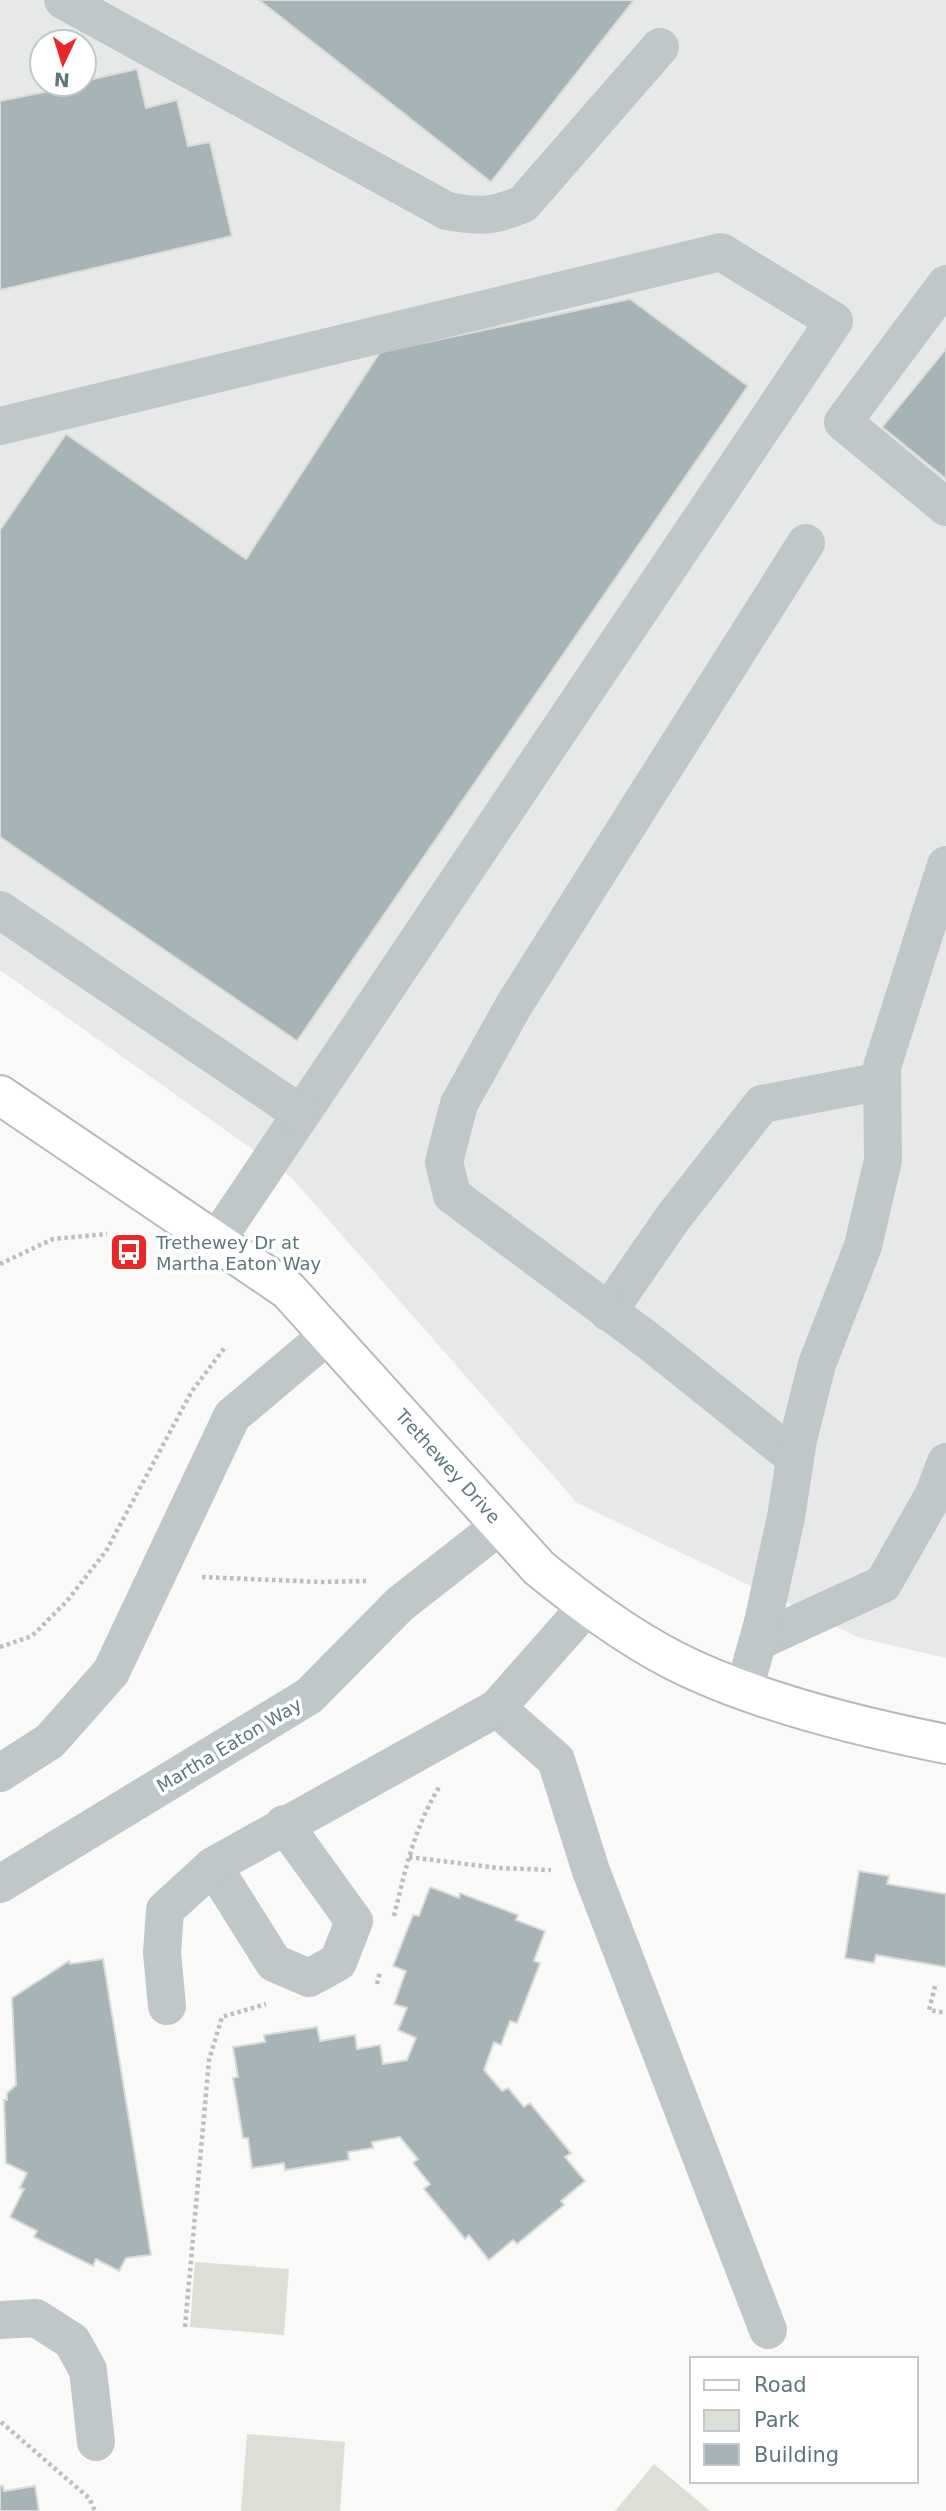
<svg xmlns="http://www.w3.org/2000/svg" width="946" height="2511" viewBox="0 0 946 2511" font-family="'DejaVu Sans',sans-serif">
<style>
.built{fill:#e7e9e8;fill-rule:evenodd}
.green{fill:#dbdfd6}
.building{fill:#a6b4b7;stroke:#dbdbd9;stroke-width:2}
.lines{fill:none;stroke-linecap:round;stroke-linejoin:round}
.major-casing{stroke:#b3bbbe;stroke-width:42}
.path{stroke:#bac0c1;stroke-width:4.5;stroke-dasharray:3.5 3.5;stroke-linecap:butt}
.minor{stroke:#c0c7c9;stroke-width:38}
.major{stroke:#fff;stroke-width:38}
.labels{text-anchor:middle;dominant-baseline:central;stroke-width:7;stroke-linejoin:round;paint-order:stroke}
.poi-label{font-size:18px;fill:#5e777d;stroke:#fff;text-anchor:start}
.street-label{font-size:18px;fill:#5e777d;stroke:#fff}
</style>
<rect width="100%" height="100%" fill="#f9f9f7"/>
<path class="built" d="M0,0H946V1658L860,1638L577,1503L290,1176L0,970ZM42,42H84V84H42Z"/>
<g class="green">
<path d="M195,2262L289,2269L284,2335L190,2327Z"/>
<path d="M247,2434L345,2442L340,2511H241Z"/>
<path d="M654,2464L710,2511H615Z"/>
</g>
<g class="building">
<path d="M259,0H634L491,182Z"/>
<path d="M137,69L146,108L177,100L188,146L210,142L232,236L0,290V101L84,84V81Z"/>
<path d="M630,299L748,386L297,1041L0,837V530L66,434L246,559L380,352Z"/>
<path d="M946,349V479L882,427Z"/>
<path d="M859,1871L889,1876L887,1884L946,1894V1967L876,1955L874,1963L845,1958Z"/>
<path d="M430,1887L459,1898L460,1893L518,1915L516,1920L545,1931L534,1961L540,1963L517,2023L510,2021L501,2045L494,2042L484,2070L502,2091L508,2088L524,2107L530,2103L571,2153L565,2157L585,2181L561,2201L564,2205L517,2244L513,2240L489,2260L469,2235L465,2239L424,2189L430,2184L413,2163L418,2159L400,2137L372,2142L373,2148L348,2152L349,2160L285,2170L284,2163L252,2168L248,2138H243L233,2078L238,2077L233,2047L265,2042L264,2035L317,2027L320,2041L355,2035L357,2049L380,2045L383,2064L407,2060L416,2038L398,2030L407,2008L394,2004L406,1971L393,1966L413,1915L419,1916Z"/>
<path d="M103,1959L151,2255L126,2258L119,2271L96,2259L93,2266L34,2237L37,2231L10,2217L24,2189L20,2188L27,2173L6,2163L4,2100H7V2093L16,2085L12,1998L69,1961L70,1964Z"/>
<path d="M0,2486H3L4,2491L35,2486L39,2511H0Z"/>
</g>
<g class="lines">
<g class="major-casing">
<path id="major" d="M0,1095L288,1290L539,1568C581,1602 626,1636 675,1661C754,1701 860,1727 946,1744"/>
</g>
<g class="path">
<path d="M0,1264L53,1239L107,1234"/>
<path d="M202,1577L321,1582L366,1581"/>
<path d="M0,1647L32,1636L67,1601L106,1551L192,1391L226,1346"/>
<path d="M409,1857L498,1868L551,1870"/>
<path d="M394,1916C405,1871 415,1825 440,1786"/>
<path d="M377,1984L380,1972"/>
<path d="M935,1986L929,2010L946,2013"/>
<path d="M185,2327L209,2060L222,2017L266,2004"/>
<path d="M1,2422L89,2498L95,2511"/>
</g>
<g class="minor">
<path d="M63,0L447,211C480,217 492,217 523,204L660,47"/>
<path d="M946,284L843,422L946,507"/>
<path d="M0,426L721,252L834,321L216,1241"/>
<path d="M0,910L301,1114"/>
<path d="M608,1312L672,1219L762,1104L882,1081"/>
<path d="M795,1458L650,1342L452,1195L444,1162L459,1104L514,1005L806,543"/>
<path d="M759,1641L883,1584L934,1494L946,1462"/>
<path d="M744,1690L763,1622L786,1517L798,1440L817,1364L863,1246L883,1160L882,1067L946,865"/>
<path d="M497,1708L556,1760L591,1871L768,2330"/>
<path d="M0,1773L50,1741L111,1672L232,1416L328,1335"/>
<path d="M213,1866L274,1963L309,1978L338,1962L354,1921L284,1824"/>
<path d="M0,1884L309,1696L400,1604L501,1525"/>
<path d="M167,2006L162,1953L165,1910L213,1866L497,1708L587,1606"/>
<path d="M0,2320L36,2318L72,2341L88,2370L96,2442"/>
</g>
<use href="#major" class="major"/>
</g>
<defs>
<g id="bus-square" transform="scale(2.0125)"><rect x="-9" y="-9" width="18" height="18" rx="4" fill="#e92727" stroke="#fff"/><path d="M-5-6H5V4H4V6H2V4H-2V6H-4V4H-5ZM-3.5-4V0h7V-4ZM-3.5 1.2v1.5H-2V1.2ZM2 1.2v1.5H3.5V1.2Z" fill="#fff"/></g>
</defs>
<g fill-rule="evenodd">
<use href="#bus-square" x="129" y="1252"/>
</g>
<g class="labels">
<g class="poi-label">
<text x="156" y="1242">Trethewey Dr at<tspan x="156" dy="21">Martha Eaton Way</tspan></text>
</g>
<g class="street-label">
<text transform="translate(448 1466) rotate(48)">Trethewey Drive</text>
<text transform="translate(229 1745) rotate(-31)">Martha Eaton Way</text>
</g>
</g>
<rect x="690" y="2357" width="228" height="126" fill="#ffffff" stroke="#bfc9cb" stroke-width="2"/>
<rect x="704" y="2380" width="35" height="10" fill="#ffffff" stroke="#bfc9cb" stroke-width="2"/>
<text x="754" y="2392" font-size="21" fill="#5e777d">Road</text>
<rect x="704" y="2410" width="35" height="21" fill="#dbdfd6" stroke="#bfc9cb" stroke-width="2"/>
<text x="754" y="2427" font-size="21" fill="#5e777d">Park</text>
<rect x="704" y="2444" width="35" height="21" fill="#a6b4b7" stroke="#bfc9cb" stroke-width="2"/>
<text x="754" y="2462" font-size="21" fill="#5e777d">Building</text>
<g transform="translate(63 63) rotate(184)"><circle r="33" fill="#ffffff" stroke="#bfc9cb" stroke-width="2"/>
<path d="M0-5L12 26L0 18L-12 26Z" fill="#e92727"/>
<text y="-10" font-size="19" font-weight="bold" text-anchor="middle" fill="#5e777d">N</text>
</g>
</svg>
